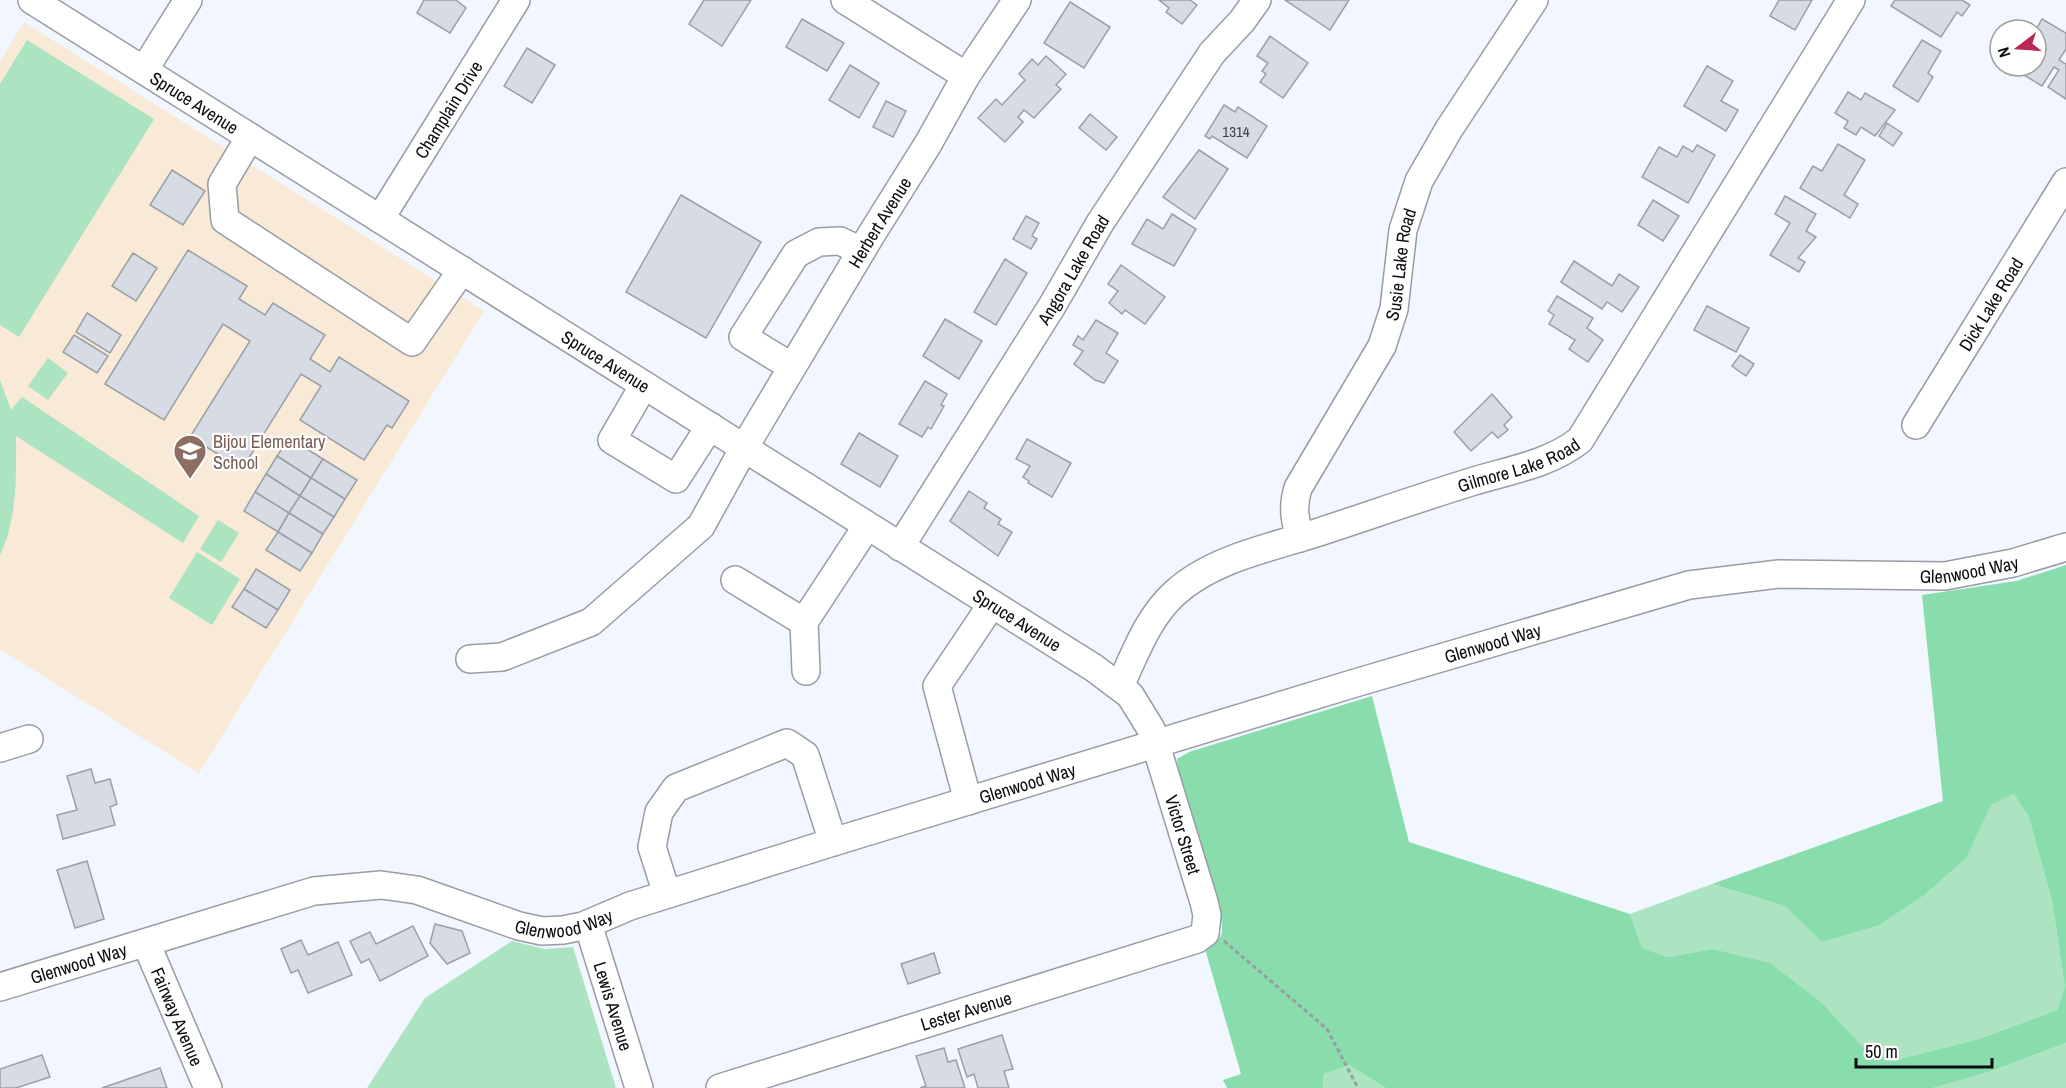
<svg xmlns="http://www.w3.org/2000/svg" width="2066" height="1088" viewBox="0 0 2066 1088" font-family="'Archivo Narrow',sans-serif">
<style>
.education{fill:#f8ead7}
.green{fill:#ace3c1}
.forest{fill:#89ddac}
.building{fill:#d7dbe3;stroke:#9b9fa6;stroke-width:1.5}
.lines{fill:none;stroke-linecap:round;stroke-linejoin:round}
.minor-casing{stroke:#989ca3;stroke-width:30}
.path{stroke:#999ca2;stroke-width:3;stroke-dasharray:4.5 3;stroke-linecap:butt}
.minor{stroke:#fff;stroke-width:27}
.labels{text-anchor:middle;dominant-baseline:central;stroke-width:4.5;stroke-linejoin:round;paint-order:stroke}
.number-label{font-size:15px;fill:#3e4044}
.street-label{font-size:18px;fill:#0b0c0f;stroke:#fff}
.education-label{font-size:18px;fill:#785e54;stroke:#fff;text-anchor:start}
</style>
<rect width="100%" height="100%" fill="#f2f6fe"/>
<path class="education" d="M24,22L484,311L199,773L0,649V61Z"/>
<g class="green">
<path d="M27,40L154,119L19,337L0,325V84Z"/>
<path d="M48,358L68,373L48,400L28,386Z"/>
<path d="M0,380L11,410L22,397L199,516L183,543L16,436C16,476 18,517 0,555Z"/>
<path d="M218,520L239,533L221,562L200,549Z"/>
<path d="M197,552L240,579L212,625L169,598Z"/>
<path d="M2014,794L2029,816L2052,901L2065,987L2057,1010L1979,1039L1899,1059L1870,1056L1823,1004L1712,949L1668,957L1642,948L1630,914L1712,884L1785,906L1823,942L1967,857L1991,805Z"/>
<path d="M512,941L545,949L573,947L616,1088H367L425,998Z"/>
<path d="M2066,1043V1088H1933L1992,1071Z"/>
<path d="M1349,1065L1386,1088H1323L1324,1074Z"/>
</g>
<path class="forest" d="M2066,565V1043L1992,1071L1933,1088H1386L1349,1065L1324,1074L1323,1088H1227L1223,1080L1241,1074L1205,949C1226,937 1223,934 1220,911L1178,773L1177,759L1189,752L1372,696L1409,842L1630,914L1642,948L1668,957L1712,949L1770,963L1823,1004L1870,1055L1899,1059L1979,1039L2057,1010L2065,987L2052,901L2029,817L2014,794L1991,805L1967,857L1924,895L1879,925L1822,942L1785,906L1712,884L1943,801L1922,595L2016,581Z"/>
<g class="building">
<path d="M424,0H456L466,8L450,33L417,13Z"/>
<path d="M704,0H751L722,46L689,24Z"/>
<path d="M1159,0H1190L1197,5L1182,24L1166,12L1169,8Z"/>
<path d="M1285,0H1349L1330,30Z"/>
<path d="M1779,0H1812L1795,30L1770,16Z"/>
<path d="M1895,0H1962L1970,5L1962,16L1957,12L1941,37L1891,6Z"/>
<path d="M1070,2L1110,27L1084,68L1044,43Z"/>
<path d="M802,19L844,43L827,71L786,47Z"/>
<path d="M2042,19L2066,33V49L2059,60L2066,64V99L2048,87L2059,70L2054,67L2042,86L2012,68L2036,66V30Z"/>
<path d="M1270,36L1308,63L1283,98L1260,82L1266,74L1262,71L1268,63L1257,56Z"/>
<path d="M1922,40L1941,51L1928,73L1933,77L1918,102L1893,86Z"/>
<path d="M527,48L555,65L532,103L504,86Z"/>
<path d="M1046,56L1066,74L1056,85L1061,89L1034,118L1024,110L1018,117L1023,122L1005,142L978,118L996,99L1002,105L1025,80L1019,74L1032,59L1038,65Z"/>
<path d="M850,65L879,83L859,118L829,100Z"/>
<path d="M1707,66L1733,81L1721,101L1738,110L1726,131L1684,106Z"/>
<path d="M1848,92L1861,100L1865,93L1895,110L1875,136L1861,127L1856,135L1844,128L1848,121L1835,113Z"/>
<path d="M886,101L906,111L893,137L873,127Z"/>
<path d="M1224,105L1235,112L1238,107L1267,126L1247,158L1212,136L1210,139L1205,136Z"/>
<path d="M1090,114L1117,137L1106,150L1079,128Z"/>
<path d="M1887,123L1902,133L1893,146L1879,136Z"/>
<path d="M1838,144L1865,160L1844,195L1858,204L1850,218L1800,188L1813,166L1822,171Z"/>
<path d="M1697,145L1715,155L1688,203L1642,177L1659,147L1677,157L1683,146L1693,152Z"/>
<path d="M1199,150L1228,169L1195,219L1163,197Z"/>
<path d="M172,170L205,191L183,225L150,205Z"/>
<path d="M681,195L761,242L706,338L626,292Z"/>
<path d="M1785,196L1816,214L1806,231L1816,237L1798,258L1805,262L1799,272L1770,255L1790,223L1775,214Z"/>
<path d="M1653,200L1679,216L1663,241L1638,225Z"/>
<path d="M1172,214L1196,229L1174,266L1132,244L1147,219L1163,229Z"/>
<path d="M1026,216L1039,223L1032,236L1037,239L1031,249L1013,239Z"/>
<path d="M188,250L247,286L239,299L265,315L273,303L325,335L310,359L330,372L339,357L409,401L392,428L387,425L364,460L300,420L321,386L301,374L242,469L190,437L250,341L223,324L164,420L105,384Z"/>
<path d="M133,253L157,268L136,301L112,286Z"/>
<path d="M1005,259L1027,273L996,325L974,312Z"/>
<path d="M1574,261L1612,286L1619,274L1639,287L1622,312L1607,302L1602,309L1561,282Z"/>
<path d="M1121,265L1165,297L1145,324L1125,310L1122,314L1109,303L1118,291L1108,284Z"/>
<path d="M1557,296L1593,318L1587,328L1603,340L1588,362L1569,349L1575,340L1549,324L1554,315L1548,311Z"/>
<path d="M1707,306L1749,328L1736,352L1694,330Z"/>
<path d="M87,313L121,335L110,353L76,332Z"/>
<path d="M945,319L982,341L959,379L923,356Z"/>
<path d="M1096,320L1118,333L1106,353L1118,361L1104,383L1095,380L1074,364L1083,351L1073,345L1078,336L1083,340Z"/>
<path d="M74,335L108,356L97,373L63,352Z"/>
<path d="M1740,355L1754,364L1746,376L1732,366Z"/>
<path d="M925,381L947,394L941,405L944,406L931,429L928,427L922,437L899,424Z"/>
<path d="M1492,394L1512,417L1504,425L1508,430L1498,438L1492,432L1471,451L1454,432Z"/>
<path d="M859,433L898,456L880,487L841,464Z"/>
<path d="M289,438L323,459L311,478L277,456Z"/>
<path d="M1027,439L1071,463L1052,497L1028,483L1029,481L1023,477L1030,466L1016,459Z"/>
<path d="M277,456L311,478L300,496L266,474Z"/>
<path d="M323,459L357,480L345,499L311,478Z"/>
<path d="M266,474L300,496L289,513L255,492Z"/>
<path d="M311,478L345,499L334,517L300,496Z"/>
<path d="M969,491L987,503L984,508L1001,519L998,524L1012,532L998,556L950,521Z"/>
<path d="M255,492L289,513L278,532L244,511Z"/>
<path d="M300,496L334,517L323,534L289,513Z"/>
<path d="M289,513L323,534L312,553L278,532Z"/>
<path d="M278,532L312,553L300,571L266,550Z"/>
<path d="M256,569L290,590L278,610L244,589Z"/>
<path d="M244,589L278,610L266,628L232,607Z"/>
<path d="M91,769L95,783L110,779L117,804L110,807L115,825L63,839L57,815L77,810L67,776Z"/>
<path d="M87,861L104,919L75,928L57,870Z"/>
<path d="M435,924L462,931L470,953L447,964L430,943Z"/>
<path d="M413,926L428,956L380,981L369,959L361,963L350,941L370,932L376,944Z"/>
<path d="M301,940L308,955L338,942L352,975L308,993L298,970L291,973L281,949Z"/>
<path d="M934,953L940,973L908,984L901,964Z"/>
<path d="M1002,1035L1013,1069L1004,1071L1009,1088H978L974,1074L967,1077L958,1049Z"/>
<path d="M944,1048L948,1062L956,1060L965,1088H920L926,1086L916,1056Z"/>
<path d="M42,1055L50,1077L16,1088H0V1069Z"/>
<path d="M160,1068L167,1088H102Z"/>
</g>
<g class="lines">
<g class="minor-casing">
<g id="minor">
<path id="s1" d="M32,0L1094,668L1130,695L1151,729L1204,902L1207,915L1205,933L1197,939L720,1088"/>
<path d="M845,0L966,76"/>
<path d="M144,70L188,0"/>
<path d="M250,137L222,184L225,220L412,342L462,270"/>
<path id="s2" d="M380,219L516,0"/>
<path d="M792,367L743,337L796,254L819,242L840,241L861,251"/>
<path d="M644,385L612,440L676,479L710,426"/>
<path id="s3" d="M1916,425L2066,182"/>
<path id="s4" d="M1300,538C1295,520 1292,507 1298,488L1382,346L1394,309L1403,230L1419,181L1449,129L1534,0"/>
<path id="s5" d="M900,547L1052,306L1100,223L1212,53L1242,21L1257,0"/>
<path d="M735,580L804,622"/>
<path id="s6" d="M470,659L502,657L591,622L701,526L744,448L871,235L928,144L966,76L1017,0"/>
<path d="M806,671L804,622L867,526"/>
<path id="s7" d="M1120,686C1135,654 1148,617 1175,593C1212,559 1269,548 1316,533C1368,516 1419,498 1471,482C1509,470 1548,465 1580,440L1851,0"/>
<path d="M0,748L29,739"/>
<path d="M968,801L937,686L992,604"/>
<path d="M667,894L652,847L659,812L676,788L787,743L805,755L833,842"/>
<path id="s8" d="M588,924L639,1088"/>
<path id="s9" d="M146,943L208,1088"/>
<path id="s10" d="M0,987L314,891L381,885L417,890L519,926L542,931L563,930L583,926L630,906L833,842L1352,684L1689,585L1779,574L1945,576L2013,563L2066,547"/>
</g>
</g>
<path class="path" d="M1224,941L1327,1029L1358,1088"/>
<use href="#minor" class="minor"/>
</g>
<defs>
<g id="school-pin" transform="scale(1.725)"><path d="M0 17L-7.5 6A9.5 9.5 0 1 1 7.5 6Z" fill="#8d6e63" stroke="#fff"/><path d="M0-5L7-2L0 1L-7-2ZM-4 1L0 2.5L4 1V4Q0 6-4 4Z" fill="#fff"/></g>
</defs>
<g fill-rule="evenodd">
<use href="#school-pin" x="190" y="451"/>
</g>
<g class="labels">
<g class="number-label">
<text x="1236" y="131">1314</text>
</g>
<g class="street-label">
<text stroke="none"><textPath href="#s1" startOffset="192">Spruce Avenue</textPath></text>
<text stroke="none"><textPath href="#s2" startOffset="129">Champlain Drive</textPath></text>
<text stroke="none"><textPath href="#s6" startOffset="626">Herbert Avenue</textPath></text>
<text stroke="none"><textPath href="#s4" startOffset="300">Susie Lake Road</textPath></text>
<text stroke="none"><textPath href="#s5" startOffset="327">Angora Lake Road</textPath></text>
<text stroke="none"><textPath href="#s3" startOffset="142">Dick Lake Road</textPath></text>
<text stroke="none"><textPath href="#s1" startOffset="678">Spruce Avenue</textPath></text>
<text stroke="none"><textPath href="#s7" startOffset="477">Gilmore Lake Road</textPath></text>
<text stroke="none"><textPath href="#s10" startOffset="2044">Glenwood Way</textPath></text>
<text stroke="none"><textPath href="#s1" startOffset="1164">Spruce Avenue</textPath></text>
<text stroke="none"><textPath href="#s10" startOffset="1558">Glenwood Way</textPath></text>
<text stroke="none"><textPath href="#s10" startOffset="1072">Glenwood Way</textPath></text>
<text stroke="none"><textPath href="#s1" startOffset="1450">Victor Street</textPath></text>
<text stroke="none"><textPath href="#s10" startOffset="586">Glenwood Way</textPath></text>
<text stroke="none"><textPath href="#s10" startOffset="82">Glenwood Way</textPath></text>
<text stroke="none"><textPath href="#s8" startOffset="86">Lewis Avenue</textPath></text>
<text transform="translate(966 1011) rotate(-17)">Lester Avenue</text>
<text stroke="none"><textPath href="#s9" startOffset="80">Fairway Avenue</textPath></text>
</g>
<g class="education-label">
<text x="213" y="441">Bijou Elementary<tspan x="213" dy="21">School</tspan></text>
</g>
</g>
<g transform="translate(2018 48) rotate(253)"><circle r="28" fill="#ffffff" stroke="#9d9e9f" stroke-width="1.5"/>
<path d="M0-4.5L10 22L0 15L-10 22Z" fill="#b82953"/>
<text y="-9" font-size="16" font-weight="bold" text-anchor="middle" fill="#0b0c0f">N</text>
</g>
<path d="M1856 1058v9h136v-9" fill="none" stroke="#0b0c0f" stroke-width="3"/>
<text x="1865" y="1058" font-size="18" fill="#0b0c0f" stroke="#ffffff" stroke-width="4.5" paint-order="stroke">50 m</text>
</svg>
